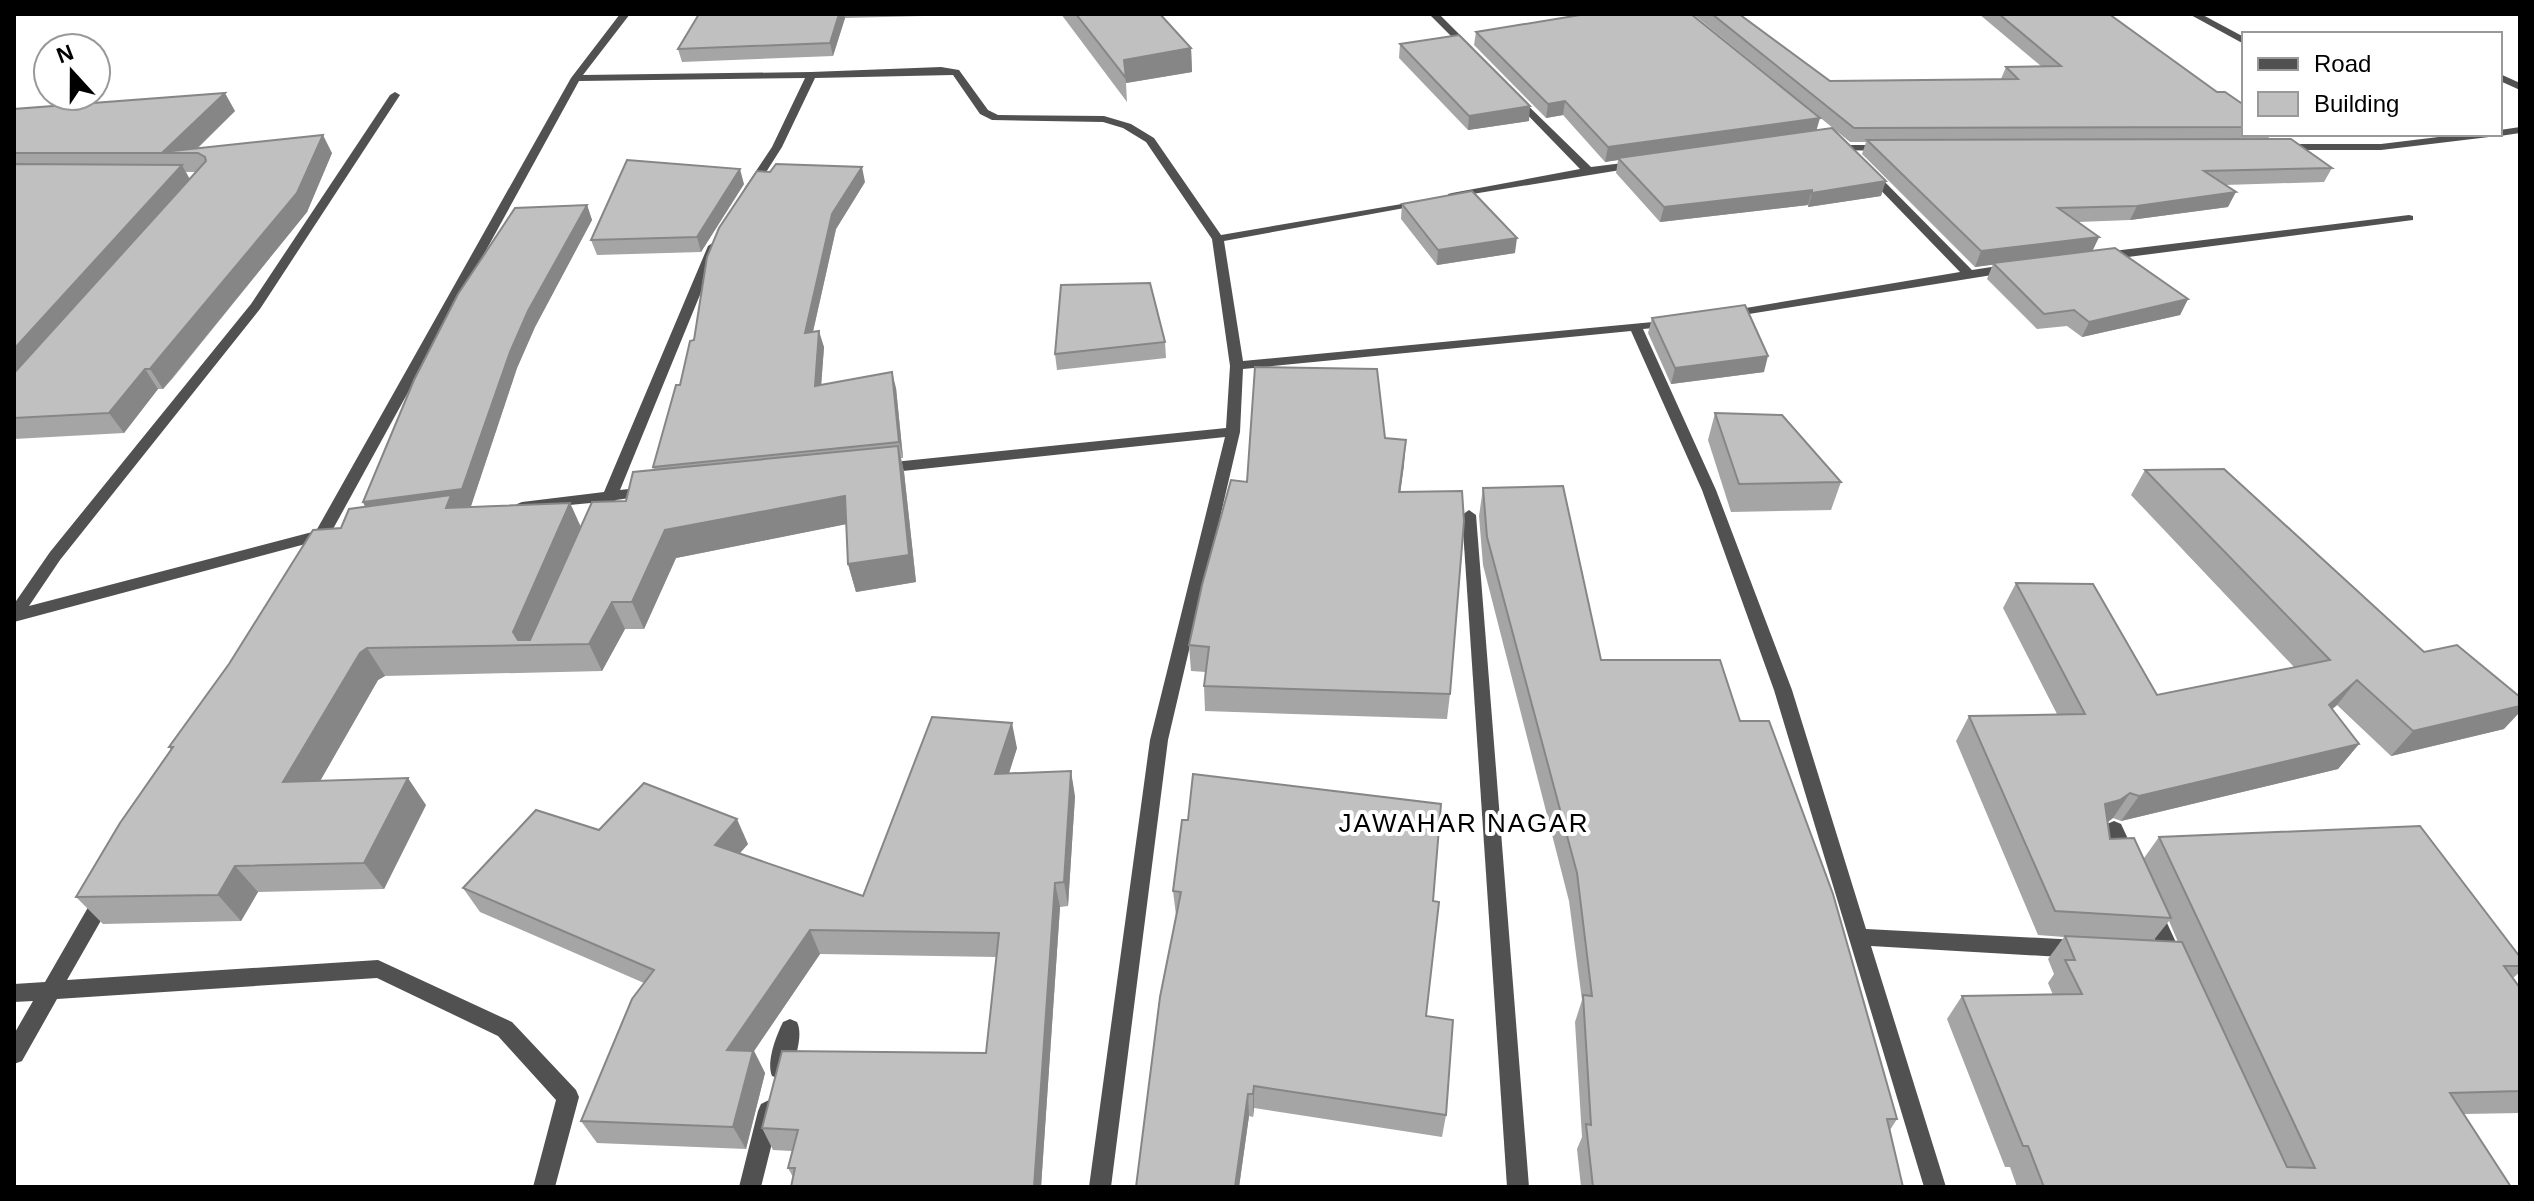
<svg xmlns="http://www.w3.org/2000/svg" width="2534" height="1201" viewBox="0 0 2534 1201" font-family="Helvetica,sans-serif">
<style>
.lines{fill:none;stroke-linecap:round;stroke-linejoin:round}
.minor{fill:#515151;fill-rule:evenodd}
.wall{fill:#a5a5a5;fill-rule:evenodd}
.shaded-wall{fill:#868686}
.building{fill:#c0c0c0;stroke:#868686;stroke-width:2}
.labels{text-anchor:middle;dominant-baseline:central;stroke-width:8;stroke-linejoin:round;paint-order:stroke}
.neighbourhood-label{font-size:26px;letter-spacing:2px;fill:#000;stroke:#fff}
</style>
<rect width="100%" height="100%" fill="#fff"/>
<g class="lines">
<g class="minor">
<path d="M620,14H630L583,75L811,72L941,67L959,70L988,110L998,115L1104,116L1131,124L1154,138L1221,235L1425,200L1427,202L1421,205L1224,241L1243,361L1674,320V326L1643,329L1716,490L1792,690L1866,929L2078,940L2085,943L2088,949L2085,955L2078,958L1871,946L1946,1187H1924L1774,690L1702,490L1631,331L1243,369L1240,432L1168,740L1111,1187H1089L1150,740L1225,437L884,473L877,468L884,463L1226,428L1230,366L1212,239L1146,142L1123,128L1103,122L992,120L980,114L953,75L815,78L782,147L754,191L750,192L744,189L772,147L805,78L579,81L333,529L337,533L319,545L313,542L14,622V604L50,552L251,304L390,95L395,92L400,95L260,309L60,560L29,606L316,531L571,78Z"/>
<path d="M1429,14H1439L1473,48V52H1467Z"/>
<path d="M2189,14H2201L2244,37V44Z"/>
<path d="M2500,74L2520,83V90L2500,81Z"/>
<path d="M1517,95L1591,167L1639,161L1644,164L1639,167L1448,198V194L1452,193L1580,169L1513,100L1512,98Z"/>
<path d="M2520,127V133L2500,136L2495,134H2500V130Z"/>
<path d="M2463,134H2494L2489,137L2381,150H2283L2278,147L2283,144H2381Z"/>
<path d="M1846,145H1884L1889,148L1884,151L1842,150L1841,148Z"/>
<path d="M1870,170L1874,171L1972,270L2011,264L2017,268L2011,272L1724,318V312L1728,311L1960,272L1866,175V171Z"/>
<path d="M2409,215L2413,216V220L2105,260L2099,256L2105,252Z"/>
<path d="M714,242L720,246L620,490L646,487L653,492L651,495L616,500L608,506L601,502L517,510L515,507L517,504L522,502L604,492L708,246Z"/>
<path d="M1469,510L1476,515L1529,1187H1507L1462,515Z"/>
<path d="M2114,821L2121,824L2137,858L2134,864L2127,866L2120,864L2105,829L2107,824Z"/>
<path d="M105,888L112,890L115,896L67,980L378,960L512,1022L576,1090L579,1097L555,1187H533L556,1100L498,1036L377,978L57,999L22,1061L14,1064V1034L33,1001L14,1002V984L45,982L98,890Z"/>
<path d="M2152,904L2159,906L2162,912L2184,960L2181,966L2174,969L2167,966L2164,960L2142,912L2145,906Z"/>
<path d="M790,1019L797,1022C804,1036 794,1063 788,1076L780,1079L772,1076C766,1062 776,1036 783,1022Z"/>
<path d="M769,1100L777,1104L780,1111L761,1187H739L758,1111L761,1104Z"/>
</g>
</g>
<g class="wall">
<path d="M699,14H1002L845,18L833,56L682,62L678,49Z"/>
<path d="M1061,14H1160L1191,48L1192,72L1126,83L1127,102Z"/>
<path d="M1693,14H1739L1830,81L2001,79L2006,67L2041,66L1979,14H2109L2217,92L2244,105V134H2271L2268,139L2332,168L2324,182L2225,185L2228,207L2130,220L2078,222L2099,237L2092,251L2188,299L2180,315L2082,337L2067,326L2037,329L1987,279L1993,264L1975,267L1862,154L1866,142H1850Z"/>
<path d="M1476,32L1816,130L1881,196L1808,207V205L1660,222L1616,173L1618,160L1605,162L1563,115L1546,118L1474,45Z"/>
<path d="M1400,44L1529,121L1468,130L1399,58Z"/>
<path d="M14,109L235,111L197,149L332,153L307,212L173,378L163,389H158L124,433L14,439ZM186,172H196L190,179Z"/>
<path d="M865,182L836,229L813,332L824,347L821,385L896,388L903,458H901L904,472L916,582L856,592L848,564L846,524L676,558L644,629H625L602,671L385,676L378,680L320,781L426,805L384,889L258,892L241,921L103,924L76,897L171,750L169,747L341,528L365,507L363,502L587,205L592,220L535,327L517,368L471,506L457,507L570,503L581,527L626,501L654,470L653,467L694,340Z"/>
<path d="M744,184L701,252L597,255L591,240Z"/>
<path d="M1402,204L1515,253L1437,265L1401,219Z"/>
<path d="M1652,318L1764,372L1671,384L1648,333Z"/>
<path d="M1165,342L1166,358L1057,370L1055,354Z"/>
<path d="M1715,413L1841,482L1831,510L1731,512L1708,440Z"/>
<path d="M1385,438L1404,465L1400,492L1450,694L1447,719L1205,711L1204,686L1206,672L1191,671L1189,645Z"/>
<path d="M2145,470L2504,729L2391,756L2337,705L2332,709L2359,744L2338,769L2121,821L2113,818L2108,822L2110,839L2144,858L2159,837L2520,957V972L2513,978L2520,988V1113L2464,1114L2511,1187H2017L2010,1167H2005L1947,1019L1962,996L2053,995L2048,983L2054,974L2048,959L2064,937L2038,935L1956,741L1969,716L2057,714L2003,608L2016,583L2157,695L2294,667L2131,495ZM2169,921L2178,942L2153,941Z"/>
<path d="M1483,488L1601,660L1740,721L1897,1119L1890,1130L1903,1187H1581L1577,1149L1582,1137L1575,1022L1582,1000L1569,901L1483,565L1479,516Z"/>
<path d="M1017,748L1008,774L1075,796L1068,906L1060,907L1041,1187L793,1177L788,1168L792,1151L773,1150L762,1128L986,1053L996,957L820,954L754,1051L765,1073L746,1149L597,1143L581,1121L644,983L480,912L463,888L599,830L748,844L739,854L863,896Z"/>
<path d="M1173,891L1433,901L1426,1016L1446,1115L1442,1137L1254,1108L1253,1117L1249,1116L1239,1187H1136L1176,915Z"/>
</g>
<g class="shaded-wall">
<path d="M839,14H844L845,18L833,56L830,43Z"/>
<path d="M1191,48L1192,72L1126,83L1124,60Z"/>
<path d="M225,93L235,111L192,153L163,152Z"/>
<path d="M1565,101L1563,115L1546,118L1548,104Z"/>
<path d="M1530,106L1529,121L1468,130L1469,116Z"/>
<path d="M1820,118L1816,132L1618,158V160L1605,162L1608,147Z"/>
<path d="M323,135L332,153L307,212L163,389L150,369Z"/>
<path d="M182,165L192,184L14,386V349Z"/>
<path d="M862,167L865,182L836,229L809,349L805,333L832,214Z"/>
<path d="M740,169L744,184L701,252L697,237Z"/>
<path d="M1886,181L1881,196L1808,207L1812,193Z"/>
<path d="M1812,190L1808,205L1660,222L1664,207Z"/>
<path d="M2236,192L2228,207L2130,220L2137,206Z"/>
<path d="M587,205L592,220L535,327L517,368L471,506L372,519L363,502L510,352L528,311Z"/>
<path d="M2099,237L2092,252L1975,267L1981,251Z"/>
<path d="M1517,238L1515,253L1437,265L1438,250Z"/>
<path d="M2188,299L2180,315L2082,337L2089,322Z"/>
<path d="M819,331L824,347L820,401L815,386Z"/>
<path d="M1768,356L1764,372L1671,384L1675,368Z"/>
<path d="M145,369L158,389L124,433L109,413Z"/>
<path d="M892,372L896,388L903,458L899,442Z"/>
<path d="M1406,440L1404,465L1397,517L1399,492Z"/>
<path d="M898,446L904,472L916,582L856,592L848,564Z"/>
<path d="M845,496L852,523L676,558L644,629L632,602L665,530Z"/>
<path d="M570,503L582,530L533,645H520L513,632Z"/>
<path d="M612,602L625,629L602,671L589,644Z"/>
<path d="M367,648L385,676L378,680L304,809L283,782L360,653Z"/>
<path d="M2357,680L2337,705L2309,730L2329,705Z"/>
<path d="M2520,706V712L2504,729L2391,756L2413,731Z"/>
<path d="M1012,723L1017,748L1001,799L995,774Z"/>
<path d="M2359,744L2338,769L2121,821L2139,796Z"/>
<path d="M1071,771L1075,796L1068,906L1064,882Z"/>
<path d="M408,778L426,805L384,889L364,863Z"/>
<path d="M2130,793L2113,818L2103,825L2105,804Z"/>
<path d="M737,819L748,844L726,869L715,845Z"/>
<path d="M235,866L258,892L241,921L218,895Z"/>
<path d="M1055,883L1060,907L1041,1187H1034Z"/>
<path d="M810,930L820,954L754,1051L765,1073L746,1149L733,1127L727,1050Z"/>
<path d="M1254,1086V1108L1253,1117V1094Z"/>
<path d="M1248,1094L1249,1116L1239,1187H1235Z"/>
</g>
<g class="building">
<path d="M699,14H839L830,43L678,49Z"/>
<path d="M1076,14H1160L1191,48L1124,60L1126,78Z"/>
<path d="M1586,14H1691L1820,118L1608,147L1565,101L1548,104L1476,32Z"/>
<path d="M1712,14H1739L1830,81L2018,79L2006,67L2061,66L1999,14H2109L2217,92H2225L2244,105V127L1854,128Z"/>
<path d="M1459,35L1530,106L1469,116L1400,44Z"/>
<path d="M225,93L163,152L323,135L297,193L159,358L150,369H145L109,413L14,418V373L206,161L205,157L198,153H14V109Z"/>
<path d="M1832,128L1886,181L1812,193V190L1664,207L1618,158Z"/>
<path d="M2291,139L2332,168L2204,171L2236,192L2137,206L2058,208L2099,237L1981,251L1867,140Z"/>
<path d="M627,160L740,169L697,237L591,240Z"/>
<path d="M14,164L182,165L14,349Z"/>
<path d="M776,164L862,167L832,214L805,333L819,331L815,386L892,372L899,442L653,467L676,385H680L690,341L694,340L707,257L719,228L757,171L770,172Z"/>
<path d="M1472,191L1517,238L1438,250L1402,204Z"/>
<path d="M587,205L528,311L510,352L462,489L363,502L414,380L458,294L515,208Z"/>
<path d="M2115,248L2188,299L2089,322L2074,310L2044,314L1993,263Z"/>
<path d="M1150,283L1165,342L1055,354L1061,285Z"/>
<path d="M1745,305L1768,356L1675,368L1652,318Z"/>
<path d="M1255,367L1377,369L1385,438L1406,440L1399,492L1462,491L1464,521L1450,694L1204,686L1209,647L1189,645L1202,585L1231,480L1247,482Z"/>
<path d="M1715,413L1782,415L1841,482L1739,484Z"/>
<path d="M898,446L909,555L848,564L845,496L665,530L632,602H612L589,644L367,648L360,653L283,782L408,778L364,863L235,866L218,895L76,897L120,823L173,747H169L229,664L313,530L341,528L349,509L451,495L446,508L570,503L513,632L518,640H530L592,502L626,501L633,472Z"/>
<path d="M2224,469L2424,652L2457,645L2520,697V706L2413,731L2357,680L2329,705L2359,744L2139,796L2130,793L2120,800L2105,804L2110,839L2134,838L2171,918L2055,911L1969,716L2085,714L2016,583L2093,584L2157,695L2330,660L2145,470Z"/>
<path d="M1563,486L1601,660H1720L1740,721H1769L1833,894L1897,1119H1887L1903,1187H1593L1586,1124L1591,1125L1583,995L1592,996L1577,873L1487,537L1483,488Z"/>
<path d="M932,717L1012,723L995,774L1071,771L1064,882L1055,883L1034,1187H791L795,1168H788L798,1130L762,1128L782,1051L986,1053L999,933L810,930L727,1050L753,1051L733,1127L581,1121L632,999L654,970L463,888L536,810L599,830L644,783L737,819L715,845L863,896Z"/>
<path d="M1193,774L1441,804L1433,901L1439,902L1426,1016L1453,1020L1446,1115L1254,1086L1253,1094H1248L1235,1187H1136L1160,997L1181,892L1173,891L1182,820H1188Z"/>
<path d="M2420,826L2520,957V966H2504L2520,988V1091L2450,1093L2511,1187H2044L2028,1146H2023L1962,996L2082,994L2065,960H2075L2065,936L2182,942L2287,1167L2315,1168L2159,837Z"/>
</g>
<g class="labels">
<g class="neighbourhood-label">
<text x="1464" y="823">JAWAHAR NAGAR</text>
</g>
</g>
<rect width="2534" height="1201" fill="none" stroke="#000000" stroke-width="32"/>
<rect x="2242" y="32" width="260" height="104" fill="#ffffff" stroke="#999999" stroke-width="2"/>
<rect x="2258" y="58" width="40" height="12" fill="#515151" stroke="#999999" stroke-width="2"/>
<text x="2314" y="72" font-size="24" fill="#000000">Road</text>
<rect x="2258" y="92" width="40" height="24" fill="#c0c0c0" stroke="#999999" stroke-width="2"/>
<text x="2314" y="112" font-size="24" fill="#000000">Building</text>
<g transform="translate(72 72) rotate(339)"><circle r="38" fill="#ffffff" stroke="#999999" stroke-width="2"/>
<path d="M0-6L14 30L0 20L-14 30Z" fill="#000000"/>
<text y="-12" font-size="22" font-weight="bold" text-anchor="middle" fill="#000000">N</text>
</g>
</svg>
